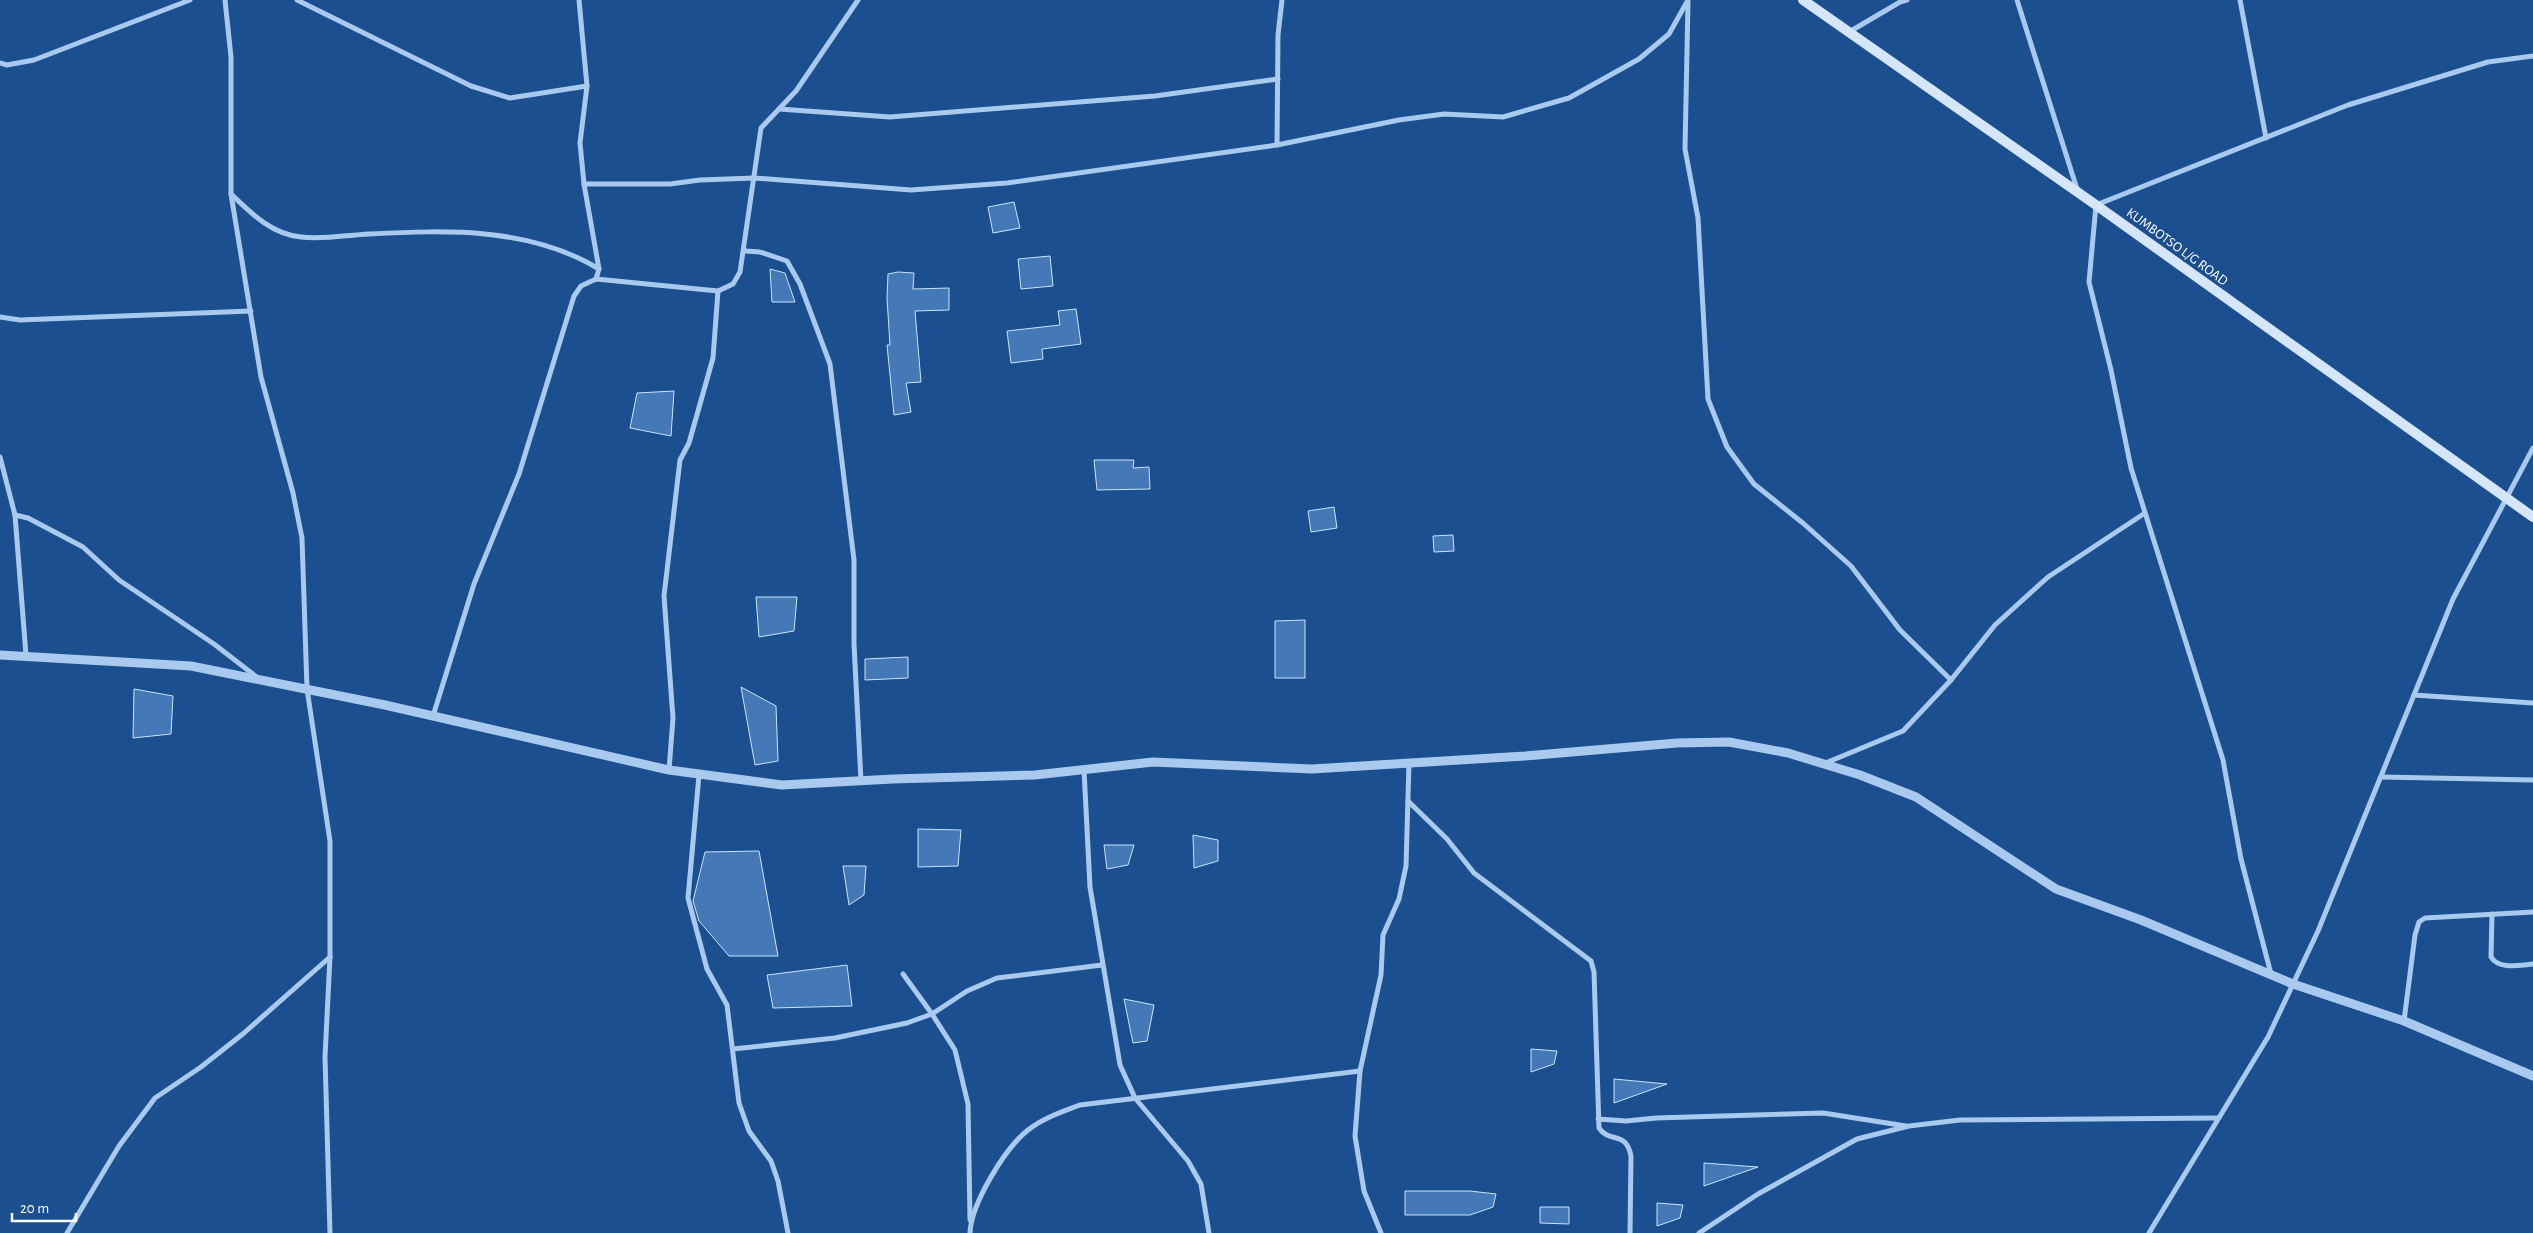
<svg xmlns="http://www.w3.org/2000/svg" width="2533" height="1233" viewBox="0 0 2533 1233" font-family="'Alegreya Sans',sans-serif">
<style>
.building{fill:#4478b7;stroke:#cfe3fa}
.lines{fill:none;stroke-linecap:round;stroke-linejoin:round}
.minor{stroke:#a9c9ee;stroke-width:5}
.tertiary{stroke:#a9c9ee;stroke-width:9}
.secondary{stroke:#d6e6fa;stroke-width:10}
.labels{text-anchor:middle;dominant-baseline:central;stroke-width:4.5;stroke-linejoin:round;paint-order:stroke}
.street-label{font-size:14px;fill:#fff;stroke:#1b4f8f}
</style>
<rect width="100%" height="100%" fill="#1b4f8f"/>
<g class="building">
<path d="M1014,202L1020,228L993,233L988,207Z"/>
<path d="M1050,256L1053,286L1021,289L1018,259Z"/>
<path d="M770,269L785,273L795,302H772Z"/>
<path d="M898,272L914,273L913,289L949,288V310L915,311L921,382L906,383L911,412L894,415L887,345H890L887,298L888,274Z"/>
<path d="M1076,309L1081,344L1042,349L1043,359L1011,363L1007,331L1060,325L1058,311Z"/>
<path d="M674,391L671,436L630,428L637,393Z"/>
<path d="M1094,460H1134L1133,468L1149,467L1150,489L1097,490Z"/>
<path d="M1334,507L1337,528L1311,532L1308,511Z"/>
<path d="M1453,535L1454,551L1434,552L1433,536Z"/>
<path d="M756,597H797L794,631L759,637Z"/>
<path d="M1305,620V678H1275V621Z"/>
<path d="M908,657V678L865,680V659Z"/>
<path d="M741,687L776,706L778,761L755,765Z"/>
<path d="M134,689L173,696L171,734L133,738Z"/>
<path d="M918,829L961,830L958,866L918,867Z"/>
<path d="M1193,835L1218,840V861L1194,868Z"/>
<path d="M1104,845H1134L1128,865L1107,869Z"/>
<path d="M759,851L778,956H729L699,921L693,901L705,852Z"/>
<path d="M843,866H866L864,895L849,905Z"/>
<path d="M847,965L852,1006L773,1008L767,975Z"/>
<path d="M1124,999L1154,1005L1147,1041L1133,1043Z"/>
<path d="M1531,1049L1557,1051L1554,1064L1531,1072Z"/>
<path d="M1614,1079L1667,1084L1614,1103Z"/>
<path d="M1704,1163L1758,1167L1704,1186Z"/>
<path d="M1405,1191H1470L1496,1194L1493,1207L1470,1215H1405Z"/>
<path d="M1657,1203L1683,1205L1680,1218L1657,1226Z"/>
<path d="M1540,1207H1569V1224L1540,1223Z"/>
</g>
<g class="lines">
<g class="minor">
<path d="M225,0L231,57V194L261,377L293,493L302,538L307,689L330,841V957L325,1057L330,1233"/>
<path d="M297,0L471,86L510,98L587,86"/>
<path d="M579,0L587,86L580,143L584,184L599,269L596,279"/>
<path d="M2017,0L2077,189"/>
<path d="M2240,0L2266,138"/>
<path d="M1688,2L1685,149L1698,218L1708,399L1727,447L1754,484L1804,524L1851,566L1900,630L1951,680"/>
<path d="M1849,32L1900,2L1907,0"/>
<path d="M0,63L7,65L34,60L190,0"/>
<path d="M779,109L890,117L1155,96L1278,79"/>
<path d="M1277,145L1278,35L1282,0"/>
<path d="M584,184H670L700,180L754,178L911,190L1007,183L1277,145L1399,120L1444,114L1503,117L1569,98L1639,59L1669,34L1688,0"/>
<path d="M231,194C251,213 271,234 301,237C322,240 347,235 369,234C446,230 530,227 599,269"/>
<path d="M745,251L760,252L787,261L800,284L830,364L854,560V644L861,781"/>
<path d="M0,317L20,320L251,311"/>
<path d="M0,457L15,515L26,655"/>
<path d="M15,515L28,518L83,547L119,580L214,644L258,678"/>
<path d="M2414,695L2533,703"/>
<path d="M433,716L474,584L519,474L574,296L581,286L596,279L718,291L733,284L740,272L761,128L796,91L858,0"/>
<path d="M1823,764L1903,731L1951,680L1995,625L2048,577L2145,513"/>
<path d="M669,770L673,718L664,596L680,460L689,443L713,358L718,291"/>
<path d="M1084,770L1090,887L1120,1065L1135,1098L1188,1161L1201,1184L1209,1233"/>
<path d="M699,775L688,898L707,969L727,1005L739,1103L749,1131L771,1161L778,1181L788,1233"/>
<path d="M2381,777L2533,780"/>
<path d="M1408,801L1447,839L1474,873L1591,961L1594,972L1599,1128C1610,1144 1626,1130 1631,1156L1630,1233"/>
<path d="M2492,914L2491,957C2499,970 2520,965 2533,964"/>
<path d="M903,974L932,1014L955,1050L968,1104L970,1220"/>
<path d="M2271,974L2241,859L2223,760L2131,468L2111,370L2089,282L2096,205L2348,105L2488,62L2533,56"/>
<path d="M2404,1021L2415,935L2419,922L2425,918L2533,912"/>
<path d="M733,1049L835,1038L907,1023L932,1014L967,991L997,978L1102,965"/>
<path d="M1598,1119L1626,1121L1656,1118L1823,1113L1906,1126"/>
<path d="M67,1233L119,1146L155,1098L201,1067L244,1033L330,957"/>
<path d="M970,1233C971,1204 1005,1148 1028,1130C1043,1118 1062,1112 1080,1105L1360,1071"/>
<path d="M1381,1233L1364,1191L1355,1136L1360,1071L1381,975L1383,935L1399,899L1406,866L1409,763"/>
<path d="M1699,1233L1758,1194L1857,1139L1909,1126L1960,1120L2219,1118"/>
<path d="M2149,1233L2268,1037L2318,931L2453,599L2533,448"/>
</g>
<path class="tertiary" d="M0,655L191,666L385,705L669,770L782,785L893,779L1035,775L1153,762L1312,769L1525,756L1677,743L1729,742L1788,753L1860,775L1916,797L2056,889L2141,920L2293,984L2404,1021L2533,1076"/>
<path class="secondary" d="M1803,0L2096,205L2533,517"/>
</g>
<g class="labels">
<g class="street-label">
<text transform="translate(2177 247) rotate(36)">KUMBOTSO L/G ROAD</text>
</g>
</g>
<path d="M12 1213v8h64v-8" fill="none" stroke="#ffffff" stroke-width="2.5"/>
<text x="20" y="1213" font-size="15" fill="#ffffff" stroke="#1b4f8f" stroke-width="4" paint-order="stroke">20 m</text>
</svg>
